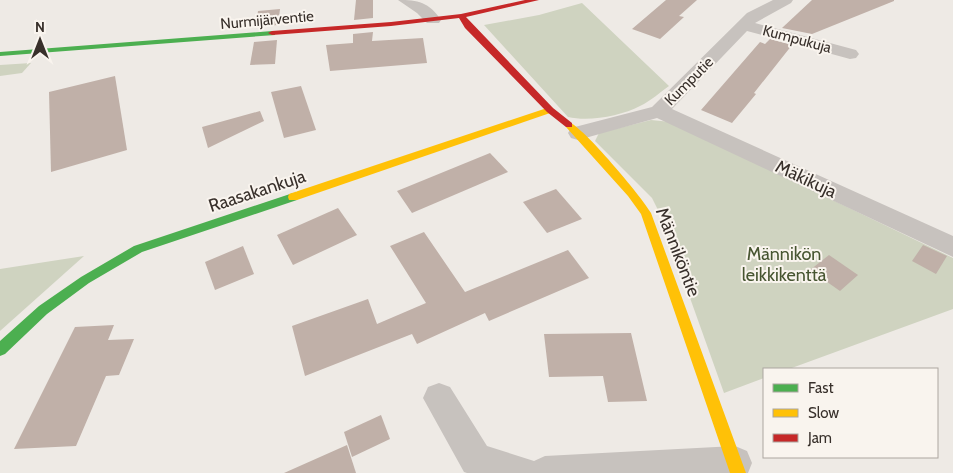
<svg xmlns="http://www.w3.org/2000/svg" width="953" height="473" viewBox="0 0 953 473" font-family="Cabin,sans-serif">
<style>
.green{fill:#cfd3c0}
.building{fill:#c0b0a8}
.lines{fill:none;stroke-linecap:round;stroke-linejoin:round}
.street{fill:#c7c2be;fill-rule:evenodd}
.fast{fill:#4caf50;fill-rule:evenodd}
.slow{fill:#ffc107;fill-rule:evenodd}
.jam{fill:#c62828;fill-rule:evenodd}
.labels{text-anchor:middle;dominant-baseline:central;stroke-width:4;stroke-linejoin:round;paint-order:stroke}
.far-street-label{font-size:15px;fill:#38302b;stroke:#f9f4ee}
.street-label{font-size:18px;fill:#38302b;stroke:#f9f4ee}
.park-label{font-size:18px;fill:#475531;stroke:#f9f4ee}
</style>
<rect width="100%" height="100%" fill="#eeeae5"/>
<g class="green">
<path d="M582,3L669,86C660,92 651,101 640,106C621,116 589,122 568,117L484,25L539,15Z"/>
<path d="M31,63L22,73L0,76V65Z"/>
<path d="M651,120L671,122L953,258V309L789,369H764V378L724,393L660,214L652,198L595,141L599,133Z"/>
<path d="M84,256L0,331V269Z"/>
</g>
<g class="building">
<path d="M356,0H373V18L354,20Z"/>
<path d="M666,0H697L679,16L684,17L660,39L632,29Z"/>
<path d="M812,0H894V1L812,34L782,28Z"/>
<path d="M280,9L278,25L256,27L258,11Z"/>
<path d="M373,32L372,41L423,38L427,63L330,71L326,45L353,43V34Z"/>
<path d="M770,39L792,45L754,93L756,94L732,123L701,110L760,42L765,44Z"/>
<path d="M277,40L275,64L250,65L254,42Z"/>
<path d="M115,76L127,150L51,172L49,92Z"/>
<path d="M301,86L316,130L284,138L271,92Z"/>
<path d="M260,111L264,121L208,148L202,127Z"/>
<path d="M490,153L508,172L412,213L397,191Z"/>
<path d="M556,189L582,219L547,233L523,202Z"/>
<path d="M338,208L357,235L293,265L277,235Z"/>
<path d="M424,232L465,292L568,250L589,278L489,321L485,313L417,344L412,334L305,376L292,326L368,299L377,324L426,303L390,246Z"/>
<path d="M923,245L947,256L936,274L912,261Z"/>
<path d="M243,246L254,274L215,290L205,262Z"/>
<path d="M829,255L858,275L840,291L810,270Z"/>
<path d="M114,325L108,340L134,339L119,375L106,376L76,446L14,449L75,327Z"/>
<path d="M631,333L647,401L608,402L603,376L549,377L544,334Z"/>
<path d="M381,415L390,439L352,457L344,432Z"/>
<path d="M347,445L356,473H284Z"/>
</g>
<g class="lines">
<g class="street">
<path d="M398,0C418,0 429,2 441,20L439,23H427L417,13Z"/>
<path d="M773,0H793L791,3L755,23L856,50L859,54L856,58L850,59L747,31L672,109L953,236V257L657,118L578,140L571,138L568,133L571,128L652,107L747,13Z"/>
<path d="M439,383L450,387L487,446L534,461L545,456L735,446L747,451L752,463L748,473H467L464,472L423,398L428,387Z"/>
</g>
<g class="fast">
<path d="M272,31H275V35L0,56V52Z"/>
<path d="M293,193L298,197L297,200L142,252L89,283L47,314L5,354L0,356V341L39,306L81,277L134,246Z"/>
</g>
<g class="slow">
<path d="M550,107L553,108V112L297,200H289L288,197L289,194Z"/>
<path d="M569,122C583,127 642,197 651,213L746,473H730L641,214L628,196L566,127V123Z"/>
</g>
<path class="jam" d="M525,0H539L466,17L553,108L572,123V127H566L547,112L465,28L459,18L391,26L272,35L268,33L272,31L391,22L461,14Z"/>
</g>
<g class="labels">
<g class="far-street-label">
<text transform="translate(267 20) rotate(-5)">Nurmijärventie</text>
<text transform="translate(797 39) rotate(15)">Kumpukuja</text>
<text transform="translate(689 81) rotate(-45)">Kumputie</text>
</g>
<g class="street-label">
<text transform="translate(806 179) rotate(25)">Mäkikuja</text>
<text transform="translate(257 191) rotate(-18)">Raasakankuja</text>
<text transform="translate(678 252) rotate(69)">Männiköntie</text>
</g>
<g class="park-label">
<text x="784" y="254">Männikön<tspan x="784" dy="21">leikkikenttä</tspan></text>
</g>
</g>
<rect x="763" y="368" width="175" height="90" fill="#f9f4ee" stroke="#aca6a0"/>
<rect x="773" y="384" width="25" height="8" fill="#4caf50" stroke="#aca6a0"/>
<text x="808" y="393" font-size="15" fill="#38302b">Fast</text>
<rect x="773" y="409" width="25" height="8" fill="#ffc107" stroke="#aca6a0"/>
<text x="808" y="418" font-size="15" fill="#38302b">Slow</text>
<rect x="773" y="434" width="25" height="8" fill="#c62828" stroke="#aca6a0"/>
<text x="808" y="443" font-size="15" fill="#38302b">Jam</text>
<g transform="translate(40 40)" stroke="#f9f4ee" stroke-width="4" paint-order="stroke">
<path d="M0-4L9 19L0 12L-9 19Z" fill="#38302b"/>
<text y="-8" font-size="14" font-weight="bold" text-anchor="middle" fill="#38302b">N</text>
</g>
</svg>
